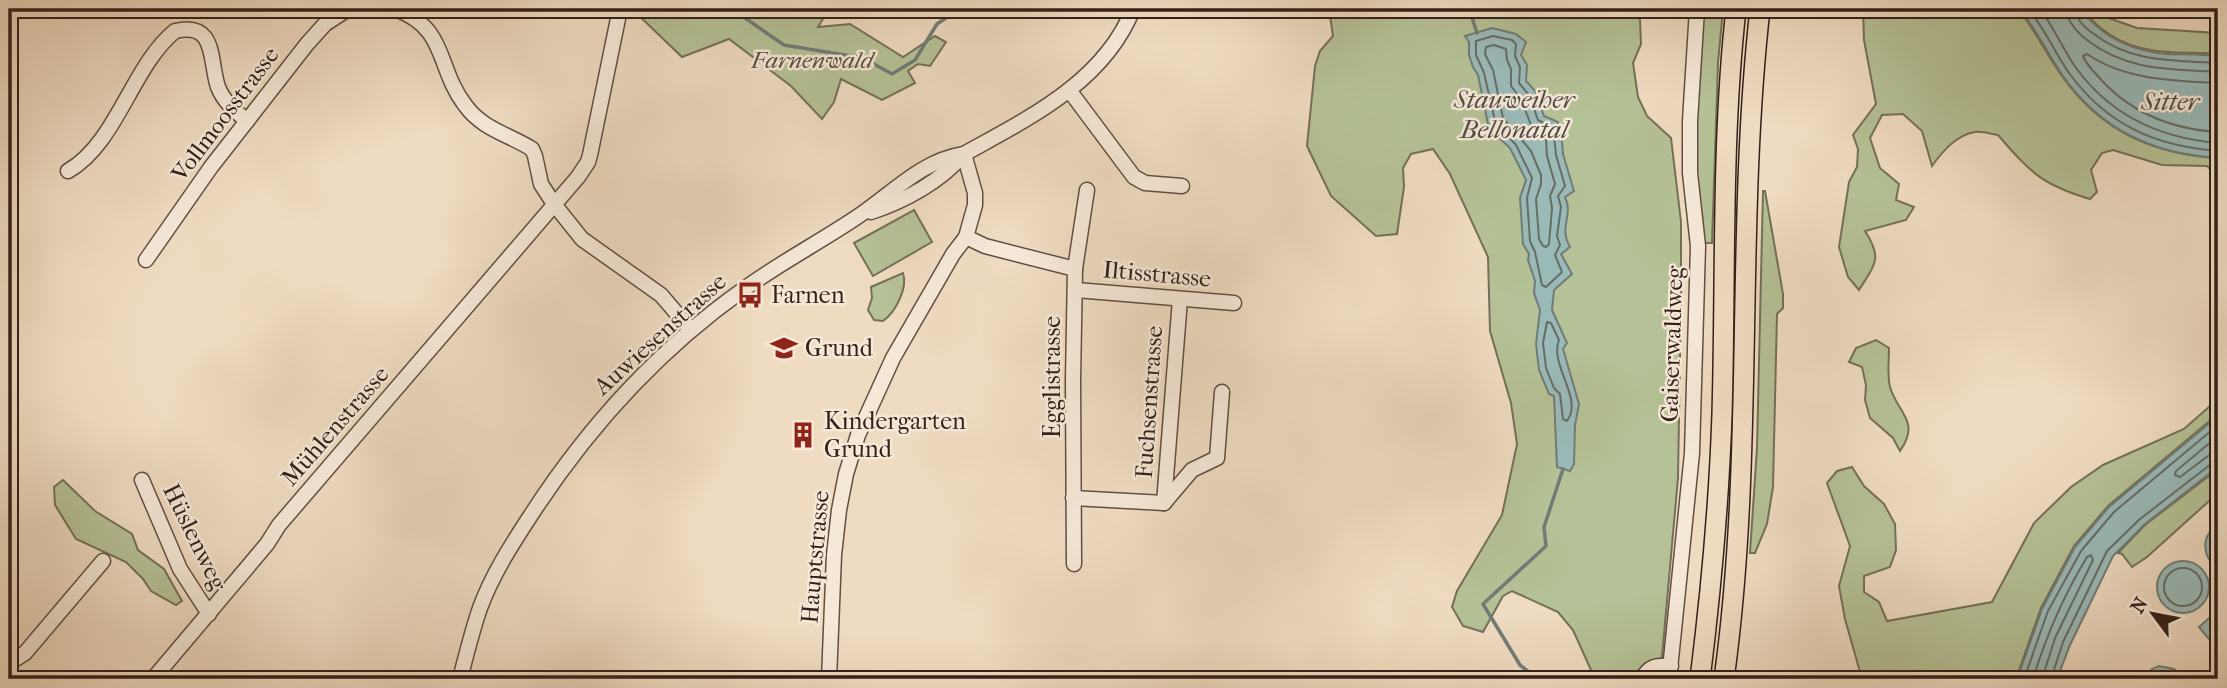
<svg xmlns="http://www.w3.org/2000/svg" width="2227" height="688" viewBox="0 0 2227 688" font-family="'IM FELL French Canon',serif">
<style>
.green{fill:#b5c196;stroke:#747058;stroke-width:2}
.water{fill:#9abab8;stroke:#717c78;stroke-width:2}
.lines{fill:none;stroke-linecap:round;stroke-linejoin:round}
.shore{stroke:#666d68;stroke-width:2}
.stream{stroke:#717c78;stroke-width:3.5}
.minor-casing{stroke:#624f43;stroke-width:17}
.highway-casing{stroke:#332019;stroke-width:22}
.minor{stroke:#f5e8d7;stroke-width:14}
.highway{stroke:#efdbc1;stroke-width:19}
.labels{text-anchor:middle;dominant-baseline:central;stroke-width:5;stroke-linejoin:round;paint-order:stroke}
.park-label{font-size:24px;font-style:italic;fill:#5a503e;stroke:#f5e8d7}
.street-label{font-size:24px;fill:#332019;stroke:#f5e8d7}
.poi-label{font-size:24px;fill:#332019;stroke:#f5e8d7;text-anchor:start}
.water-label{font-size:26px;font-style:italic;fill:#524e49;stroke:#f5e8d7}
</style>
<rect width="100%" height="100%" fill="#efdbc1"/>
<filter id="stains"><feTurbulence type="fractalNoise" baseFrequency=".00286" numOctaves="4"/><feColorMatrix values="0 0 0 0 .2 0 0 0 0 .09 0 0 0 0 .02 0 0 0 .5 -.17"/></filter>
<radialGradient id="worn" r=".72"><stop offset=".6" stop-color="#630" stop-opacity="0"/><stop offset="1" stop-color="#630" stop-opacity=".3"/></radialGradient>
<g class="green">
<path d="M632,9H829L818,27L850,24L903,57L935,36L946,42L930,66L918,64L908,71L915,83L882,100L841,79L834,102L822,119L791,86L729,39L682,57Z"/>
<path d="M1329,9H1635L1640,20L1641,44L1633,63L1638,97L1647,116L1671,138L1681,222V296L1678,478L1660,679H1595L1573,630L1558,612L1512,591L1503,596L1483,632L1463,626L1452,607L1457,591L1502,515L1517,444L1511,403L1490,331L1488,257L1450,174L1433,149L1411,154L1403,168L1404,187L1397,234L1376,236L1331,196L1307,146L1315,66L1320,51L1333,36Z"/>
<path d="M1700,9H1723L1718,63L1712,243H1703L1694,174Z"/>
<path d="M1863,9H2018C2035,29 2046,54 2062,76C2101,131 2152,154 2218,158V177L2207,166L2162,165L2113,150L2102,153L2091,170L2097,192L2090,199C2042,185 2030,172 1998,135C1991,134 1982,131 1975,132C1956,135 1942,152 1932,166L1922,131L1903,114L1882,115L1870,138L1880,168L1899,184L1896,200L1914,207L1906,220L1865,231C1883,259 1875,264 1859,290L1848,277L1839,247L1849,182L1857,167L1858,149L1853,135L1876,104L1864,40Z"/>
<path d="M2083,9L2137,28L2218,33V55C2202,51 2185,54 2168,52C2134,50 2103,37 2083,9Z"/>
<path d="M1763,191H1765L1783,294V308L1777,314L1773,487L1767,524L1755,553H1750L1757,448Z"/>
<path d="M914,210L932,242L873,276L854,243Z"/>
<path d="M903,273C908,287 896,312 883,321L874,320L868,310L872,298L871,287Z"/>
<path d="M1876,340L1889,348C1889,360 1887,374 1890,387C1898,414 1921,421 1900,451L1893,438L1870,418L1865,400L1866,385L1862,367L1849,362L1856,348Z"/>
<path d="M2218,399V414L2108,506L2074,546L2041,608L2016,679H1862L1845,619L1839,586L1850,546L1827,483L1837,471L1852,467L1864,486L1884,504L1895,524L1896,550L1890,567L1864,576V592L1879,602L1887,621L1992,602L2034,523L2071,487L2103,465L2184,429Z"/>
<path d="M2218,469V493L2147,557L2132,567L2122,554L2118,553L2145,525Z"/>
<path d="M63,480L95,511L132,534L138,550L164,569L182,601L176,605L151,591L143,579L126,562L76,539L55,505L54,487Z"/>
</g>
<g class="water">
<path d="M2019,9H2080C2103,38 2132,52 2169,54C2185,55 2202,53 2218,57V158C2153,154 2101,130 2063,76C2047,54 2037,29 2019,9Z"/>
<path d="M1492,28L1516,34L1526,42L1521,55L1527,65L1526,81L1535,91L1544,116L1558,122L1557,127L1561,129L1563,154L1574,191L1565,197C1574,216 1558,226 1570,247L1561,254L1572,274L1554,290L1552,310L1567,343L1563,349L1579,404L1575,425L1574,464L1570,471L1557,467L1554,396L1549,394L1539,370L1536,344L1540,310L1534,293L1535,281L1528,260L1529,254L1523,244L1520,198L1526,180L1510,148L1493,132L1488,124L1478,75L1473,67L1469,55V42L1465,36Z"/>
<path d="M2218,416V467L2145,524L2113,556L2070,645L2057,679H2017L2042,609L2075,547L2109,507Z"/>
<path d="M2218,525V569C2202,557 2200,536 2218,525Z"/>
<circle cx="2183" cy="587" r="26"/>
<path d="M2217,611L2218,612V650L2199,627Z"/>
<path d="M2159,666L2174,669L2184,679H2142L2152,669Z"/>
</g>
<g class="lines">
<g class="shore">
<path d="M2028,9C2045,28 2054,52 2069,73C2107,125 2155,146 2218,151"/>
<path d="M2040,9C2053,26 2062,47 2074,65C2109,115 2158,138 2218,143"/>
<path d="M2066,9C2067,21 2077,32 2087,40C2127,71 2170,69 2218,72"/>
<path d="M2075,9C2076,19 2085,28 2094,34C2131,63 2174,60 2218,63"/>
<path d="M1493,36L1512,40L1516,44L1515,56L1520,67L1519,83L1529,95L1538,120L1549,126L1554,134L1556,155L1565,186L1558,196L1561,207L1557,236L1560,245L1555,255L1562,272L1546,287L1542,285L1535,252L1530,241L1527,198L1532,178L1516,145L1495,121L1484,73L1476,55V41Z"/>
<path d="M1494,45L1506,49L1507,60L1511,69V86L1521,99L1531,125L1542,133L1546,139L1547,156L1555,184L1550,196L1552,208L1549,244L1546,247L1543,246L1539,239L1536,199L1541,184V175L1531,151L1503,118L1493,70L1485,54L1486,47Z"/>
<path d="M2218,83C2174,81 2125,80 2087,54L2083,56C2086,63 2091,69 2096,74C2127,111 2170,129 2218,132"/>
<path d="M1547,322L1551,323L1559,340C1549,365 1584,399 1567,421L1563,419L1560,394L1554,388L1546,368L1543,343Z"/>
<path d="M2218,436L2176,471L2175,475L2180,477L2208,456L2218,454"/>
<circle cx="2183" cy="587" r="19"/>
<path d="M2024,679L2048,611L2081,551L2114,512L2218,425"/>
<path d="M2033,679C2046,636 2064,595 2087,557L2091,555L2093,560L2055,638L2042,679"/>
<path d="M2051,679L2063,642L2107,551L2140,519L2211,464L2218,462"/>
</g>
<g class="stream">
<path d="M732,9L784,45L863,58L892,74L915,60L937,24L959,9"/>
<path d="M1462,9L1472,18L1477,33"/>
<path d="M1538,679L1520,665L1483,604L1546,546L1544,527L1563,469"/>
</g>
<g class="minor-casing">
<g id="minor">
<path d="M395,9C448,28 436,67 465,105C482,129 508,134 532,149L535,156L541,184L554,204L582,239L661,295L691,330"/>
<path d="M1069,90L1134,177L1145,183L1182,186"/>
<path d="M68,171C117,143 132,66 175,31C217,21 209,60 218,87C224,102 235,111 247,121"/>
<path d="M871,212C905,201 941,181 964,154"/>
<path d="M966,237L985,246L1075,269"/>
<path d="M146,260L211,167L307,44L325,24L345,11L353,9"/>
<path d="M1076,290L1234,303"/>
<path d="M142,480L180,569L209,614"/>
<path d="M1073,498L1164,503"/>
<path d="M1164,503L1180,299"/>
<path d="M1164,503L1192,470L1217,458L1222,392"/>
<path d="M1074,564L1073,380L1075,269L1087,190"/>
<path d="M9,663L25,653L103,561"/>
<path d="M9,664L10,679"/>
<path d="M153,679L267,544L279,525L578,177L588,162L590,155L620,9"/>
<path d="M460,679C466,656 472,631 480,608C492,575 512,544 531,515C588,427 658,350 744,289C781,262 822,241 860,215C894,192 921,161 964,154C1029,118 1104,82 1133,9"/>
<path d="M829,679L834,555L839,510L846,474L858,435L893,358L953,254L966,237L975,205V193L964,154"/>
<path d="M1642,679C1649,666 1656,665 1671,666"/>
<path d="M1669,679L1692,453L1698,246L1690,173V121L1697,9"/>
</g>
</g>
<g class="highway-casing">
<g id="highway">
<path d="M1700,679C1711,591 1719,503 1722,414C1726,279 1721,143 1736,9"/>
<path d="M1724,679C1755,456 1735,231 1760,9"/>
</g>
</g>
<use href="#minor" class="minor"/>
<use href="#highway" class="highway"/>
</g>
<defs>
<g id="bus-bare" transform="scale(2.1)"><path d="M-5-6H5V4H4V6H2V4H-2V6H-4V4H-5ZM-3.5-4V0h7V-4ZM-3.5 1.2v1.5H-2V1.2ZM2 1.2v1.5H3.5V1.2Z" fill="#8f2418" stroke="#f5e8d7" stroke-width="2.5" paint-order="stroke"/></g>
<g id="school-bare" transform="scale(2.1)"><path d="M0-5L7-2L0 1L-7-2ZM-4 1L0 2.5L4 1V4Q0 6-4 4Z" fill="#8f2418" stroke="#f5e8d7" stroke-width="2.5" paint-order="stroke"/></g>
<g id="building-bare" transform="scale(2.1)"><path d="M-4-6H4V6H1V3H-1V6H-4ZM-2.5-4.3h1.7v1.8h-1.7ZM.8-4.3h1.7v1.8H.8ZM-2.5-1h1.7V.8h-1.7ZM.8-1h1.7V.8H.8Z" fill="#8f2418" stroke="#f5e8d7" stroke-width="2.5" paint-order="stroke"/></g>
</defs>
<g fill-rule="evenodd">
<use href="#bus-bare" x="750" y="295"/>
<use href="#school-bare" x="784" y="348"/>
<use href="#building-bare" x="803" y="435"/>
</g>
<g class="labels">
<g class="park-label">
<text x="812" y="60">Farnenwald</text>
</g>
<g class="street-label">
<text transform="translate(225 114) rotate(-53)">Vollmoosstrasse</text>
<text transform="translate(1157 274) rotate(5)">Iltisstrasse</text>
<text transform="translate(660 334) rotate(-42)">Auwiesenstrasse</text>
<text transform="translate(1672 344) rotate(-88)">Gaiserwaldweg</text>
<text transform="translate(1052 377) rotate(-90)">Egglistrasse</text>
<text transform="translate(1149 402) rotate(-86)">Fuchsenstrasse</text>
<text transform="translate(335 426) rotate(-49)">Mühlenstrasse</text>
<text transform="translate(195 537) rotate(64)">Hüslenweg</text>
<text transform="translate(815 557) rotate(-85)">Hauptstrasse</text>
</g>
<g class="poi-label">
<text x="771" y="295">Farnen</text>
<text x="805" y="348">Grund</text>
<text x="824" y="421">Kindergarten<tspan x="824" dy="28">Grund</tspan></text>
</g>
<g class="water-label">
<text x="1514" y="99">Stauweiher<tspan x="1514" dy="30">Bellonatal</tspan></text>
<text x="2170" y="101">Sitter</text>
</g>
</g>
<rect width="2227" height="688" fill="none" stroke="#efdbc1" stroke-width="35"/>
<rect x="10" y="10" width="2206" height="667" fill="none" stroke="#332019" stroke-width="3.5"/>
<rect x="18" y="18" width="2192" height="653" fill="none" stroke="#332019" stroke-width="2"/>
<g transform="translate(2153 614) rotate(302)" stroke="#f5e8d7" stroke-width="5" paint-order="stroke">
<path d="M0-5L12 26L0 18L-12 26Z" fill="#332019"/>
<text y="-10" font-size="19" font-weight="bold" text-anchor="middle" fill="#332019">N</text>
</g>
<rect width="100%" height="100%" filter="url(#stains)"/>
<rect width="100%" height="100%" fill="url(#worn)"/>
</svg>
